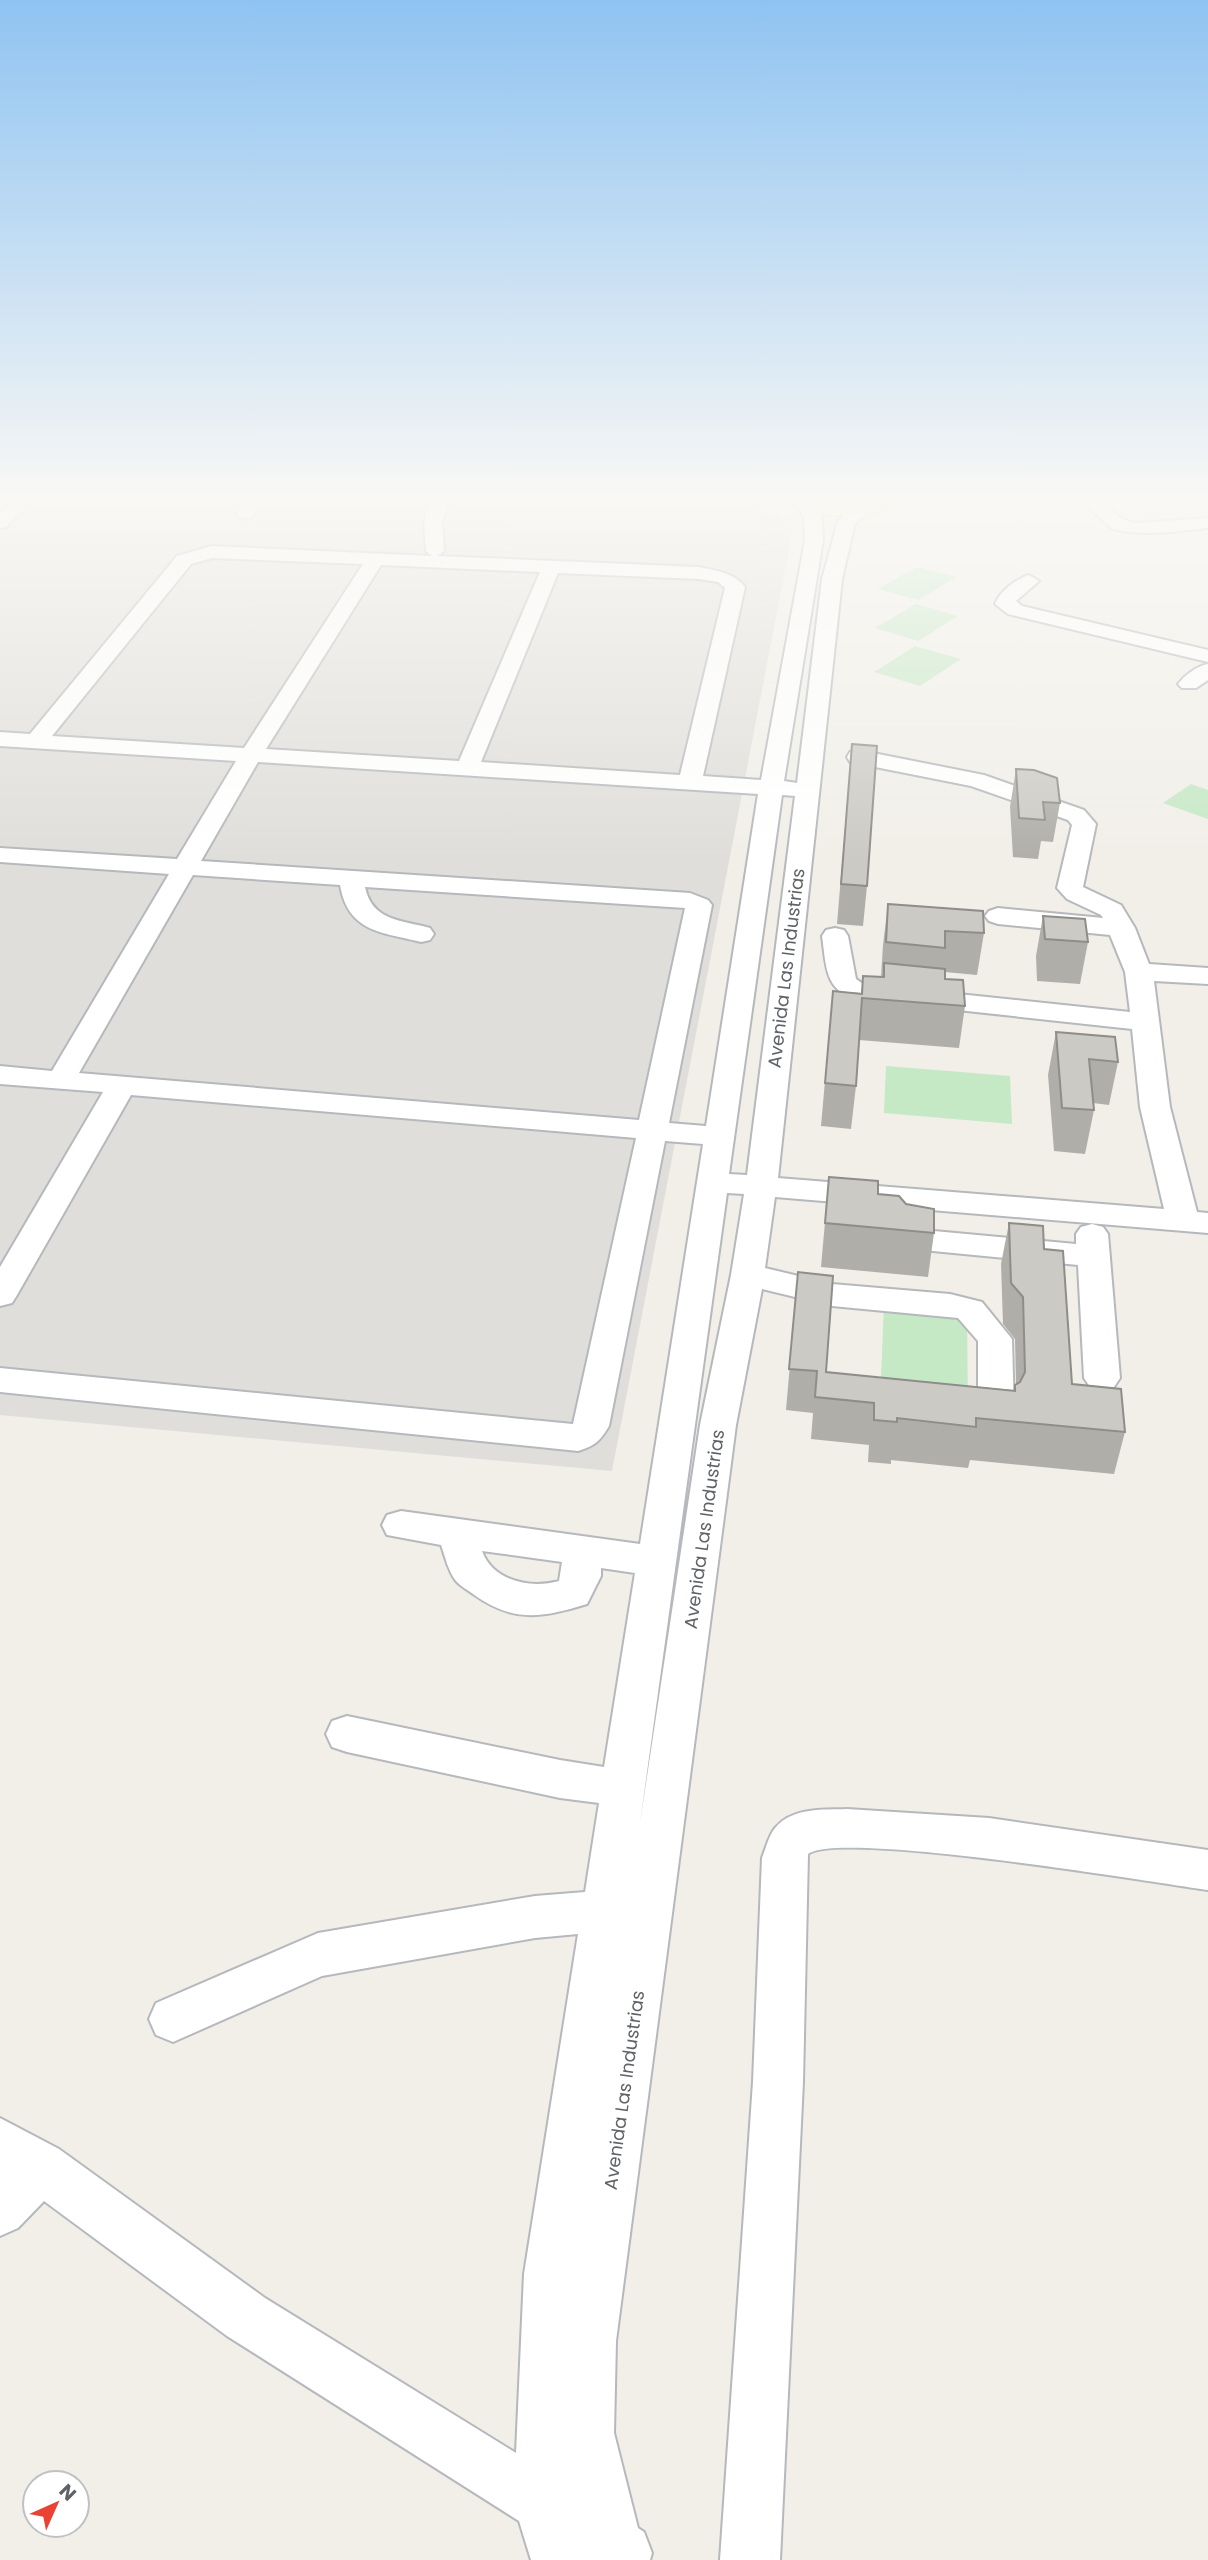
<svg xmlns="http://www.w3.org/2000/svg" width="1208" height="2560" viewBox="0 0 1208 2560" font-family="Poppins,sans-serif">
<style>
.industrial{fill:#e0deda}
.green{fill:#c5e8c5}
.lines{fill:none;stroke-linecap:round;stroke-linejoin:round}
.minor-casing{stroke:#b5b8bc;stroke-width:4}
.major-casing{stroke:#f2c960;stroke-width:4}
.minor{fill:#fff;fill-rule:evenodd}
.major{fill:#fff2af;fill-rule:evenodd}
.wall{fill:#afaea9}
.building{fill:#cccac5;stroke:#8f8d8a;stroke-width:2}
.labels{text-anchor:middle;dominant-baseline:central;stroke-width:6;stroke-linejoin:round;paint-order:stroke}
.street-label{font-size:18px;fill:#5f6368;stroke:#fff}
</style>
<rect width="100%" height="100%" fill="#f1efe8"/>
<path class="industrial" d="M30,502H717L748,503L794,523L612,1471L0,1415V533Z"/>
<g class="green">
<path d="M917,567L957,577L918,600L878,589Z"/>
<path d="M916,604L958,616L918,641L875,628Z"/>
<path d="M915,646L961,659L920,686L874,672Z"/>
<path d="M1191,784L1208,790V819L1163,803Z"/>
<path d="M886,1066L1010,1076L1012,1124L884,1113Z"/>
<path d="M884,1304L967,1312L968,1413L880,1404Z"/>
</g>
<g class="lines">
<g class="minor-casing">
<g id="minor">
<path d="M11,502H30L6,527L0,528V513Z"/>
<path d="M245,502H263L251,518L245,519L236,514Z"/>
<path d="M429,502H447L442,524L444,551L437,556L699,567C717,571 733,572 745,587L703,776L761,780L805,540L804,518L796,503L813,502L822,518L823,540L784,781L797,783L822,579L838,521L861,503H873L876,507L855,523L842,579L778,1178L1164,1209L1140,1107L1132,1029L856,999C824,991 826,963 822,936L826,930L835,928L844,930L848,936L856,979L863,984L1130,1012L1125,972L1110,935L998,924L989,921L985,916L989,911L998,908L1103,918L1101,915L1067,899L1057,888L1072,825L1068,820L971,786L850,762L847,757L850,752L858,750L984,775L1084,810L1096,824L1083,887L1121,905L1135,928L1149,964L1208,968V984L1154,981L1170,1107L1197,1212L1208,1213V1233L775,1197L765,1268L832,1284L950,1294L982,1302L1012,1339L1014,1414L1009,1423L996,1427L983,1423L978,1414V1341L958,1318L832,1306L762,1289L736,1425L616,2341L614,2433L638,2528L644,2532L652,2553L650,2560H531L519,2521L227,2336L44,2201L18,2228L0,2236V2118L59,2149L265,2298L516,2453L524,2274L578,1934L535,1938L322,1976L173,2042L156,2035L149,2019L156,2003L318,1933L535,1896L585,1892L599,1803L560,1798L347,1752L332,1747L326,1734L332,1721L347,1716L560,1760L604,1767L635,1573L601,1568V1576L587,1604C542,1618 513,1623 473,1594C468,1590 460,1586 456,1581C448,1571 445,1556 441,1545L387,1535L382,1525L387,1515L401,1511L640,1544L703,1144L665,1141L609,1426C600,1441 595,1446 578,1451L0,1392V1368L573,1424L636,1138L131,1095L17,1295L12,1303L0,1306V1267L103,1092L0,1084V1066L52,1071L169,874L0,862V848L177,859L236,761L0,746V732L30,734L177,556L212,546L432,556L426,551L424,524ZM212,558L363,564L244,748L52,736L191,564ZM381,565L540,572L459,761L266,749ZM558,573L699,579L718,582L725,588L680,775L481,762ZM258,762L758,794L706,1126L669,1123L712,905L708,900L690,893L201,861ZM782,795L795,796L747,1175L729,1174ZM193,875L340,885C348,932 381,932 421,942L430,940L434,934L430,928C401,920 372,921 365,887L685,908L639,1120L79,1073ZM727,1193L744,1194L731,1275L700,1425L640,1823ZM482,1551L562,1562L559,1581C530,1589 493,1581 482,1551Z"/>
<path d="M1082,502C1115,501 1109,518 1135,523L1208,518V528C1176,531 1144,537 1113,529Z"/>
<path d="M1029,575L1039,581L1016,601L1022,606L1208,650V662L1008,614L995,604C1000,591 1016,579 1029,575Z"/>
<path d="M1208,664V680L1196,688H1182L1178,684C1185,675 1197,666 1208,664Z"/>
<path d="M1092,1224L1103,1227L1108,1234L1120,1378L1114,1387L1102,1390L1090,1387L1084,1378L1078,1265L912,1249L901,1246L896,1239L901,1232L912,1229L1076,1244V1234L1081,1227Z"/>
<path d="M847,1809L989,1818L1208,1850V1890C1152,1882 839,1830 808,1854L803,2082L780,2560H720L753,2082L762,1858C766,1848 769,1834 776,1827C793,1807 824,1810 847,1809Z"/>
</g>
</g>
<g class="major-casing">
<path id="major" d="M792,502H893C880,520 805,519 792,502Z"/>
</g>
<use href="#minor" class="minor"/>
<use href="#major" class="major"/>
</g>
<g class="wall">
<path d="M852,744L867,886L863,926L837,924Z"/>
<path d="M1016,769L1060,803L1053,842L1041,841L1038,859L1013,857L1010,807Z"/>
<path d="M888,904L984,933L977,975L945,972V979L965,1006L959,1048L859,1040L856,1086L851,1129L821,1126L833,991L861,993L863,976L881,977L883,945Z"/>
<path d="M1043,916L1088,942L1080,984L1037,981L1036,956Z"/>
<path d="M1056,1032L1118,1062L1109,1105L1093,1103L1094,1110L1085,1154L1054,1151L1048,1075Z"/>
<path d="M829,1177L906,1204L934,1233L928,1277L821,1267Z"/>
<path d="M1009,1223L1044,1249L1072,1384L1125,1432L1114,1474L970,1460L968,1468L891,1460V1464L868,1462L869,1445L811,1439L813,1413L786,1410L798,1272L826,1372L1013,1390L1015,1385L1016,1384L1015,1339L1003,1324L1001,1264Z"/>
</g>
<g class="building">
<path d="M852,744L877,746L867,886L841,884Z"/>
<path d="M1016,769L1034,770L1057,778L1060,803L1043,802L1045,820L1019,818Z"/>
<path d="M888,904L983,911L984,933L945,931V948L886,942Z"/>
<path d="M1043,916L1085,919L1088,942L1045,939Z"/>
<path d="M884,963L945,969V979L963,980L965,1006L862,998L856,1086L825,1083L833,991L862,994L863,976L884,977Z"/>
<path d="M1056,1032L1115,1037L1118,1062L1089,1059L1094,1110L1062,1108Z"/>
<path d="M829,1177L878,1181V1194L899,1196L906,1204L934,1209V1233L825,1223Z"/>
<path d="M1009,1223L1043,1226L1044,1249L1063,1251L1072,1384L1121,1389L1125,1432L976,1418V1427L897,1418V1422L874,1420V1403L815,1397L817,1371L789,1369L798,1272L833,1276L826,1372L1015,1391V1385L1020,1382L1025,1372L1023,1297L1011,1283Z"/>
</g>
<linearGradient id="sky" x2="0" y2="1"><stop stop-color="#8fc3f1"/><stop offset="0.58" stop-color="#f9f8f5"/><stop offset="1" stop-color="#f9f8f5" stop-opacity="0"/></linearGradient>
<rect width="1208" height="860" fill="url(#sky)"/>
<g class="labels">
<g class="street-label">
<text transform="translate(786 968) rotate(-83)">Avenida Las Industrias</text>
<text transform="translate(704 1529) rotate(-82)">Avenida Las Industrias</text>
<text transform="translate(624 2090) rotate(-82)">Avenida Las Industrias</text>
</g>
</g>
<g transform="translate(56 2504) rotate(45)"><circle r="33" fill="#ffffff" stroke="#bfc1c3" stroke-width="2"/>
<path d="M0-5L12 26L0 18L-12 26Z" fill="#ea4335"/>
<text y="-10" font-size="19" font-weight="bold" text-anchor="middle" fill="#5f6368">N</text>
</g>
</svg>
